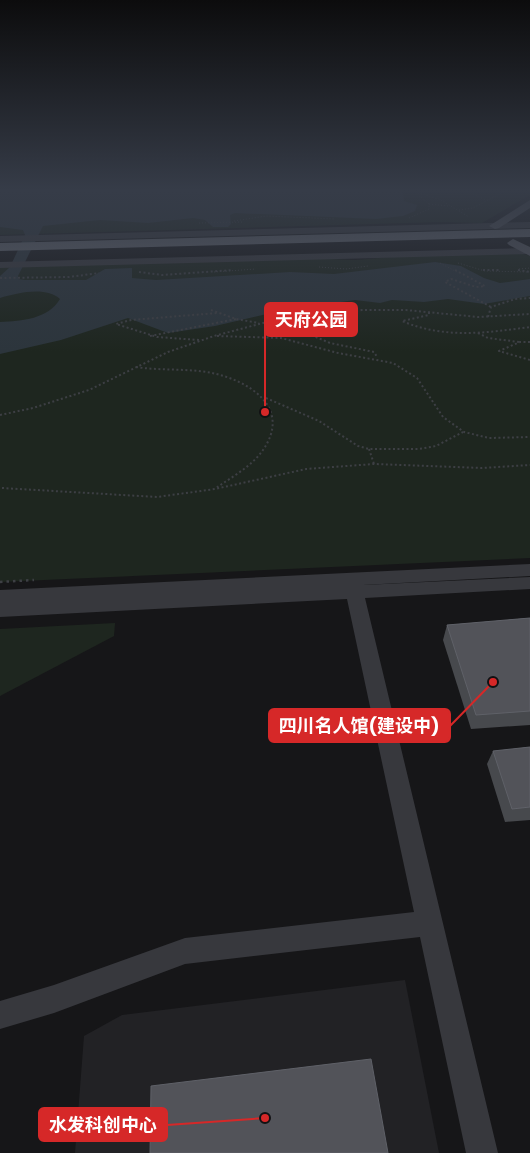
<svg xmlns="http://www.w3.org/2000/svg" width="530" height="1153" viewBox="0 0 530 1153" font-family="Poppins,'Noto Sans SC',sans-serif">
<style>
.built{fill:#222225}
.green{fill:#1e261f}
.water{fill:#2c353c}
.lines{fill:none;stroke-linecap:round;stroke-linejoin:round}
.path-far2{stroke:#3d3f44;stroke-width:1;stroke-dasharray:1 2;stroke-linecap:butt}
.path-far1{stroke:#3d3f44;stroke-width:2;stroke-dasharray:2 2.5;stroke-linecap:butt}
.path{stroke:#3d3f44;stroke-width:2.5;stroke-dasharray:2.5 4;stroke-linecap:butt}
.minor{fill:#37383d;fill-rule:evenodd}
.major{fill:#53555c;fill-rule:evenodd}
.highway{fill:#63666e;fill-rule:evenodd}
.wall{fill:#47494d}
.building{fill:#525359;stroke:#5f6168}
.leader{fill:none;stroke:#d62828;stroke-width:2}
.callout-dot{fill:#d62828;stroke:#111113;stroke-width:2}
.callout{fill:#d62828;stroke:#d62828;stroke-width:2}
.callout-label{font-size:18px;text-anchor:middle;font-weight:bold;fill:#fff}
</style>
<rect width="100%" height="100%" fill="#161618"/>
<path class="built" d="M405,980L439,1153H75L84,1036L122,1015Z"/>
<g class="green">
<path d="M0,189H530V195L482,223L441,222L0,235Z"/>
<path d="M520,253L530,256V558L0,582V267L303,258L355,260L416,255Z"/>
<path d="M115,623L114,636L0,696V629Z"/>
</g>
<path class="water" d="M0,189H398L403,192L404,201L417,205L415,211L403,216L376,219L235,213L230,215L231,224L228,227H213L205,220L193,218L148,223L100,220L43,226L18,276V279L25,280H86L105,269L132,268V278L156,280L290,272L334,274L435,262L461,266L484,278L500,283L530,279V296L484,304L448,299L424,302L392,300L380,303L355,300L334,303L310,310L271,313L215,326L168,333L128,318L61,340L0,354V322C22,321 48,319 60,299C46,286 17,293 0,298V276L10,267L25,235L23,230L0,227Z"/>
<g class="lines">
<g class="path-far2">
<path d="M462,189L486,200"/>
<path d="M418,193L439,199L469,217"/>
<path d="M429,204L448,206"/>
<path d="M459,210L473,208L509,189"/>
<path d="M409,218L429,209V204L411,189"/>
<path d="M234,221L266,216L335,219"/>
<path d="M199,223L244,222"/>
<path d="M440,263L457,272"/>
<path d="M458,263L485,271L528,272"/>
<path d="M319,267L346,269L368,266"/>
<path d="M519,269L530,268"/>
<path d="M214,272L256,269"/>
</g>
<g class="path-far1">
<path d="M455,270L485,286L476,287L451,279L445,282L491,307"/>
<path d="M483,270H501"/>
<path d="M518,270L530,272"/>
<path d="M139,272L162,275L233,270"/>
<path d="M0,278L69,277L99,273"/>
<path d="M211,310L236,319L259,323"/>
<path d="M429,312V315L402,321C444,339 486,333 530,327"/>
<path d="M312,316L306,325L311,335L330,343L374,352L377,357"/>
<path d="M488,317L491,307L515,299L530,298"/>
<path d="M478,333L488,338L519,342"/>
<path d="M150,336L236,319"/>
<path d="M217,336L281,338L338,353L393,363L417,378L443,417L464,432L489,438L530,437"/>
<path d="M199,340L157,337L116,324L131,320L217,313"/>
<path d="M530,342H520L499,351L530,360"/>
<path d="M136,367C161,371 187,368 212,373C250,381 292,408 263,450C252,466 232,477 216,488"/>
<path d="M266,398L319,421L358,446L369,449H419L436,446L463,432"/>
<path d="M0,415L33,408L89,390L168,352L214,336L263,323L362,310H406L478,317L530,314"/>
<path d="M369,449L374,464"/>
<path d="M2,488L157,497L215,489L306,469L374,464L482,468L530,465"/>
</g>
<path class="path" d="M0,582L34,580"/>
<g class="minor">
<path d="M530,222V228L0,242V236Z"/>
<path d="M530,248V254L0,268V262Z"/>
<path d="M530,564V576L363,585L530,577V589L365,598L498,1153H466L420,937L185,964L54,1013L0,1029V1001L54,985L185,938L414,912L347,599L0,617V590Z"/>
</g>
<g class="major">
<path d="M530,200V208L499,228L495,229L489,226Z"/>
<path d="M513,239L530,247V256L509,245L507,243Z"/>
</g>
<path class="highway" d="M530,229V237L0,251V243Z"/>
</g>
<g class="wall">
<path d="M530,618V725L471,729L443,640L447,625Z"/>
<path d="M530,747V820L505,822L487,764L493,751Z"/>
</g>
<g class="building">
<path d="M530,618V711L476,715L447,625Z"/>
<path d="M530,747V807L512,809L493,751Z"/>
<path d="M371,1059L388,1153H150L151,1086Z"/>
</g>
<linearGradient id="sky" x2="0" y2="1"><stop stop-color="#0c0c0d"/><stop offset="0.54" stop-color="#363c48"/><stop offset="1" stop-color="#363c48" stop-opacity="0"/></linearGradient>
<rect width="530" height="351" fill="url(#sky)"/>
<path class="leader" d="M265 412L265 319M493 682L450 726M265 1118L167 1125"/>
<g class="callout-dot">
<circle cx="265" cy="412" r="5"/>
<circle cx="493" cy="682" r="5"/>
<circle cx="265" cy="1118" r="5"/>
</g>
<g class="callout">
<rect x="265" y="303" width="92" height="33" rx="5"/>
<rect x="269" y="709" width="181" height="33" rx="5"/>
<rect x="39" y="1108" width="128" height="33" rx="5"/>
</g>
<g class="callout-label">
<text x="311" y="326">天府公园</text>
<text x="359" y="732">四川名人馆(建设中)</text>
<text x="103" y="1131">水发科创中心</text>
</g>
</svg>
